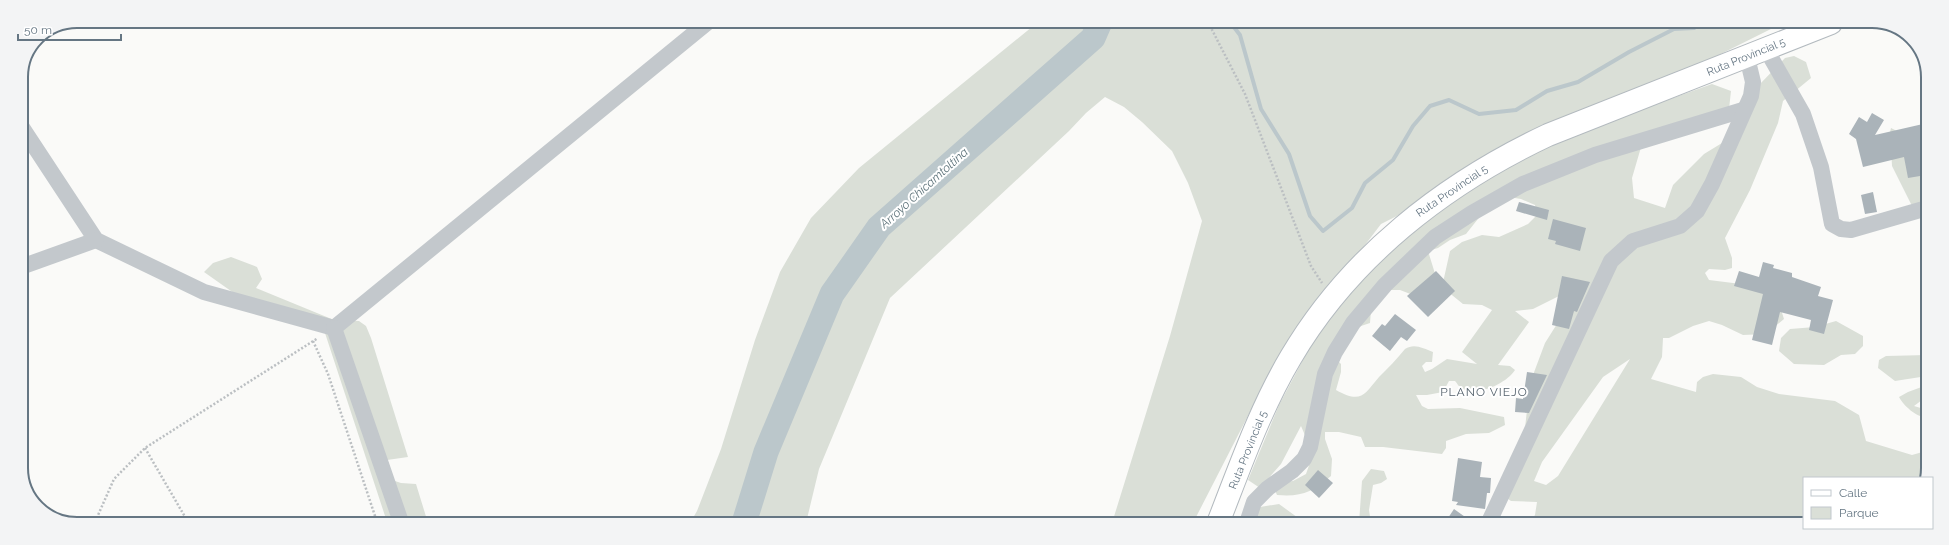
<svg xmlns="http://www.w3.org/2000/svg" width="1949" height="545" viewBox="0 0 1949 545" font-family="Raleway,sans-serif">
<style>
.green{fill:#dadfd7;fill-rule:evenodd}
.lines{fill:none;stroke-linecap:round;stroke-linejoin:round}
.stream{stroke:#bbc7cb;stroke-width:4}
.river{stroke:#bbc7cb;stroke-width:25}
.building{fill:#aab3b9}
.secondary-casing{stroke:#b3babf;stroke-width:24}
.path{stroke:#bbbfc2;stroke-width:2.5;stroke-dasharray:2 2;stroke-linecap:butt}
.minor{stroke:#c3c8cc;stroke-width:16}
.secondary{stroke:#fff;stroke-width:22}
.labels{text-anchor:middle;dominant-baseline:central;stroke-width:4;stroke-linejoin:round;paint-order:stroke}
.street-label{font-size:11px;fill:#657683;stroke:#fff}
.water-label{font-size:12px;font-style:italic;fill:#60757c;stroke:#fff}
.neighbourhood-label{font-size:12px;letter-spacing:1px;fill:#57646e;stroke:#fff}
.rim{fill:none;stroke:#657683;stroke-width:2}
</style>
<rect width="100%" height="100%" fill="#fafaf8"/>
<g class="green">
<path d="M1038,22L1783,23L1528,150L1712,84L1731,91L1729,109L1644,137L1632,178L1634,198L1665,208L1673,185L1704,154L1722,143L1760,84L1785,58L1794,56L1806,62L1811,78L1783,101L1778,123L1750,190L1725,238L1732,258V268L1725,270L1709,269L1705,273L1709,280L1749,285L1775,291L1784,319L1766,334L1743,335L1722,325L1709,321L1693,326L1669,338H1663L1662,357L1651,379L1696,392L1697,382L1703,377L1713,374L1741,377L1757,387L1779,394L1835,401L1859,415L1866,441L1912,455L1926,451V478H1804V524H1506L1519,518L1529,523L1535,515L1537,502L1511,501L1498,492L1525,428L1530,383L1545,343L1562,316L1567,292L1533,309L1515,311L1529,322L1498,365L1510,366L1515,370C1506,384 1477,397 1461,388C1459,387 1457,383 1455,381H1449L1443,392L1427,395H1416L1422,406L1428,409L1460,408L1504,417L1505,425L1489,433L1466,434L1446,441V448L1442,454L1383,447H1365L1361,437L1339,432H1325V439L1332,459L1331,476C1312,492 1302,497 1277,495L1274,488L1283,482L1293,481L1306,474L1313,454L1301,426L1281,464L1260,488L1248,480L1279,405L1321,326L1348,294L1414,224L1516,156L1381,224L1274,365L1193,523H1112L1170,336L1202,221L1188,183L1172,151L1142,122L1124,107L1105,97L1086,113L1069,131L890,298L819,469L806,523H690L697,511L721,449L755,340L780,272L811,218L859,168ZM1497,195L1521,199L1535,205L1537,215L1528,224L1499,237L1482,235L1462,242L1450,251L1442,287L1463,304L1482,305L1492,310L1462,352L1477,364L1447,359L1432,369L1425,372L1422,366L1426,362H1432L1433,352C1423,348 1414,343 1405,349C1397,359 1388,368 1379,377C1364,395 1361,404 1336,390L1341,372V364L1339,362L1347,324L1361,326L1370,323L1372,297L1378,290H1400L1413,295L1437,280L1428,251L1438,248L1450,240L1466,234ZM1630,359L1558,476L1546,485L1534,481L1542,462L1603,377Z"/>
<path d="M1891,128L1905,135L1921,173L1927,170V196L1915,206L1911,204L1892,166L1890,132Z"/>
<path d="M231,257L257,267L262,279L256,288L334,320L359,321L366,326L371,338L408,457L387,460L392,480L401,483L416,484L428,523L387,522L324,330L238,296L204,272L213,263Z"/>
<path d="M1836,321L1863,336V346L1855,354L1841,355L1824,365L1794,364L1779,351L1781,338L1790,329L1815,327Z"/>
<path d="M1927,355V376L1895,381L1878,368L1879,360L1886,356Z"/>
<path d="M1927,385L1926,397L1914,406L1924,409L1926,417C1916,417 1904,406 1899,397L1908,392Z"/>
<path d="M1371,469L1384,471L1387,479L1381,483L1373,485L1369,510L1371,523H1359L1362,481Z"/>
<path d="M1279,504L1301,520L1320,523H1253L1260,507Z"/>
</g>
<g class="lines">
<path class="stream" d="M1230,22L1240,35L1261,109L1289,154L1310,216L1323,231L1352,208L1365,183L1393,160L1413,126L1430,106L1449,100L1479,114L1516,110L1547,91L1578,82L1629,52L1674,29L1694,28L1701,23"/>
<path class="river" d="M744,523L766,452L832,294L879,227L1093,38L1100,22"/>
</g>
<g class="building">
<path d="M1872,113L1884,120L1875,135L1923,124L1928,147V159L1923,160L1926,175L1908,178L1904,157L1863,167L1856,139L1849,134L1859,117L1867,122Z"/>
<path d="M1873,192L1877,212L1865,214L1861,195Z"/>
<path d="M1519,202L1549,210L1547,220L1516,211Z"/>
<path d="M1553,219L1586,228L1580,251L1555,244L1556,241L1548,239Z"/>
<path d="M1763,262L1774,265L1773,268L1792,273V277L1821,287L1818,296L1833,300L1824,334L1809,330L1811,320L1780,312L1772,345L1752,340L1763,294L1734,286L1739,271L1759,277Z"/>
<path d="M1436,271L1455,291L1428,317L1407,296Z"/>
<path d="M1562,276L1590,282L1577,312L1574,311L1569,329L1552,325Z"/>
<path d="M1395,314L1416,330L1407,341L1401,337L1390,351L1372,336L1382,324L1385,326Z"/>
<path d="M1527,372L1547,375L1529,413L1515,412L1516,398L1523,399Z"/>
<path d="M1458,458L1482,462L1480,477L1491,478L1490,493H1487L1485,509L1456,505L1458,502L1452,501Z"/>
<path d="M1318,470L1333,483L1319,498L1305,485Z"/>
<path d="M1454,509L1475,524H1444Z"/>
</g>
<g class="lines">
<g class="secondary-casing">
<path id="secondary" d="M1218,523C1240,467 1260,409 1291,357C1350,257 1444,184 1548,135L1831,23"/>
</g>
<g class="path">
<path d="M1208,22L1245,94L1311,266L1322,283"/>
<path d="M313,341L328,374L377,522"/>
<path d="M145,448L188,522"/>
<path d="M95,522L114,479L145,448L318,338"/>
</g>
<g class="minor">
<path d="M1766,49L1803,114L1821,167L1832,224L1841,229L1851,230L1927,208"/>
<path d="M21,126L96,240L204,292L334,328"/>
<path d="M21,267L96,240"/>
<path d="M334,328L708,22"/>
<path d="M334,328L401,522"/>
<path d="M1247,523L1254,502L1268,488L1292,471L1304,459L1310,447L1325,374L1335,352L1353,323L1385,285L1435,237L1472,213L1523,184L1595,155L1743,110"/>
<path d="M1488,524L1611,261L1633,241L1680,226L1697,211L1712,184L1751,96L1753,82L1747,57"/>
</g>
<use href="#secondary" class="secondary"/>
</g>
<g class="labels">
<g class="street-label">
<text transform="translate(1746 57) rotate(-22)">Ruta Provincial 5</text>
<text transform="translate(1452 191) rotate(-34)">Ruta Provincial 5</text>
<text transform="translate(1248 450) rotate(-68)">Ruta Provincial 5</text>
</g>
<g class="water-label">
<text transform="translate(924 188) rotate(-42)">Arroyo Chicamtoltina</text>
</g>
<g class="neighbourhood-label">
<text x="1484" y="392">PLANO VIEJO</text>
</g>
</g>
<path d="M0 0H1949V545H0ZM77 28H1872A49 49 0 0 1 1921 77V468A49 49 0 0 1 1872 517H77A49 49 0 0 1 28 468V77A49 49 0 0 1 77 28Z" fill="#f3f4f5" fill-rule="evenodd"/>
<path class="rim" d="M77 28H1872A49 49 0 0 1 1921 77V468A49 49 0 0 1 1872 517H77A49 49 0 0 1 28 468V77A49 49 0 0 1 77 28Z"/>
<rect x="1803" y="477" width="130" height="52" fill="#ffffff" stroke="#c1c8cd"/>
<rect x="1811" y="490" width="20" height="6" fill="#ffffff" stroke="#c1c8cd"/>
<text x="1839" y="497" font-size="12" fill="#657683">Calle</text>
<rect x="1811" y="507" width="20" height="12" fill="#dadfd7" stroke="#c1c8cd"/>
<text x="1839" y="517" font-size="12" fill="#657683">Parque</text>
<path d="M18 34v6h103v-6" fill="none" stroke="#657683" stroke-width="2"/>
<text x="24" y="34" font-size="12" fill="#657683" stroke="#ffffff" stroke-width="3" paint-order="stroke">50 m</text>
</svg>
